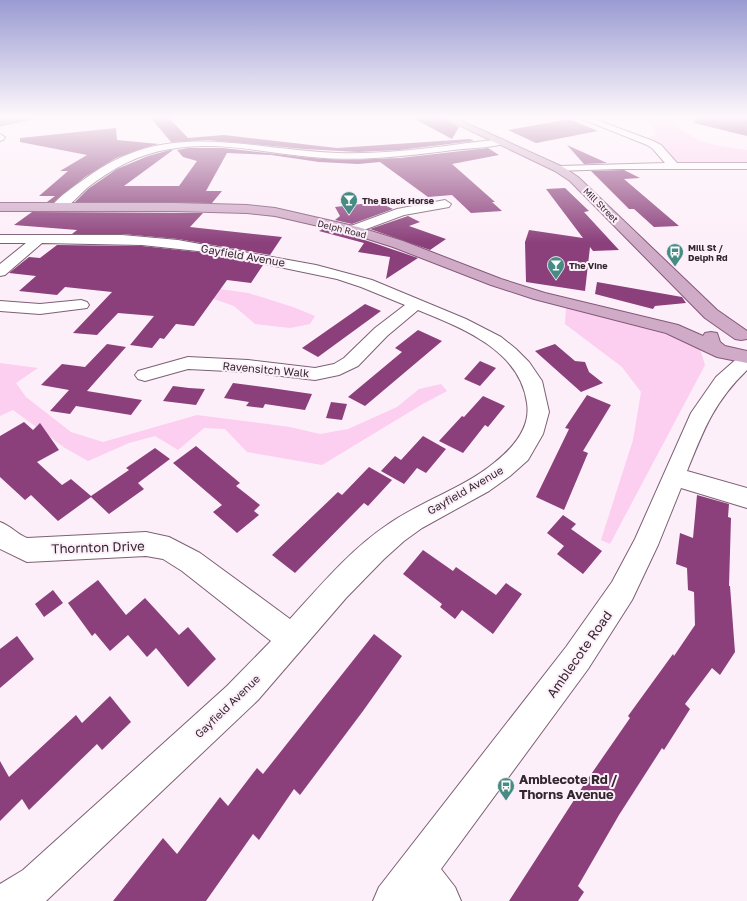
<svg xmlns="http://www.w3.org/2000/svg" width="747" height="901" viewBox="0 0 747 901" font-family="'Golos Text',sans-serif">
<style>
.green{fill:#fcceef}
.water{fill:#c575b2;stroke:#995d8b}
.building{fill:#8b407b}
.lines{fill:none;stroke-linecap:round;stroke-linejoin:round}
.minor-casing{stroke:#7d6075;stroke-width:2}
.major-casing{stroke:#845879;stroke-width:2}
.minor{fill:#fff;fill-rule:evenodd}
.major{fill:#d0abc7;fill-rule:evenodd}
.labels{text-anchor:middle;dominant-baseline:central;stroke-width:4;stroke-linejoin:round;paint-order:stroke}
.far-poi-label{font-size:9px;font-weight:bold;fill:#33262f;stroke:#fdeff9;text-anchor:start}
.far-street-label{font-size:9px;fill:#33262f;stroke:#fdeff9}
.street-label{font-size:11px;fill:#33262f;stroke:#fdeff9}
.near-street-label{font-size:13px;fill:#33262f;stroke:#fdeff9}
.near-poi-label{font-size:13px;font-weight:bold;fill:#33262f;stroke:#fdeff9;text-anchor:start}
</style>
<rect width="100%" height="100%" fill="#fdeff9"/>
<g class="green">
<path d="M648,117H671C691,145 715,145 747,150V164L681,163L675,161L660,144L648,138L656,135Z"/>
<path d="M192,285L248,293L293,307L315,316L310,324L290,328L255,324L234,306L199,294Z"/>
<path d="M566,307L683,339L700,349L705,365L610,544L601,540L633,440L641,392L622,367L565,324Z"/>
<path d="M0,363L38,368L16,383L26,397L71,432L103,442L197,415L290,427L320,434L348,429L397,407L419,389L441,384L447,391L421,405L322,465L247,452L225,429L204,428L178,450L155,436L129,443L88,461L65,448L13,410L0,416Z"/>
</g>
<path class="water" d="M12,117H30L17,121L41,117L0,126V119Z"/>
<g class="building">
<path d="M150,117H168L188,138L224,135L337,148L470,139L474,141L399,150L358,152L304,149L208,140L171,142Z"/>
<path d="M411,117H441L459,127L452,139Z"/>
<path d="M695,117H747V136L694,123Z"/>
<path d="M569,119L598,131L536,143L508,130Z"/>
<path d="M116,128L117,140L159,144L147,147L116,158L85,177L54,202H47L55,196H39L68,171H60L87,155L20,142V138Z"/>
<path d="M567,145L607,163L584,164Z"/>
<path d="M188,148H223L312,158L347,160L400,158L488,148L499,155L452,164L495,202H492L502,211L471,213L452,195L428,197L380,162L358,164L319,162L271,155L227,153L206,191H222L212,203L75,202L88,189L117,169L148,156L170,150H173L124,186H179L197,161L183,157L177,150Z"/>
<path d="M624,170L640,178L624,179L679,226L654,227L634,209H629L591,171Z"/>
<path d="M565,188L589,211L584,212L619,250L593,251L590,247L585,291L526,282L525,242L529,230L583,238L546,189Z"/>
<path d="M378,202L393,209L352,224L335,220L340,216L335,207Z"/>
<path d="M32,212L203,213L190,227L282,237L270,255L178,239L122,234H72L77,230L14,225Z"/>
<path d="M408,216L420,222L409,226L446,239L430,250L370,229Z"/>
<path d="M323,229L350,235L418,258L386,279L390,257L358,252L364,243L319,231Z"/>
<path d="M57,245L142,246L207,253L263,265L251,283L227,280L194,326L176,324L164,339L160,338L152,348L130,345L154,316L118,313L97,335L73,333L112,292L65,287L57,295L19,291L36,276L9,273L29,257L40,258Z"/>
<path d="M597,282L682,297L686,303L655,306L653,309L595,294Z"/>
<path d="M365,304L381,311L318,357L302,348Z"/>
<path d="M418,330L442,341L365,406L348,397L402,352L395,348Z"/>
<path d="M107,344L126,347L87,391L142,400L131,415L76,406L70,414L50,411L69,390L41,385L62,364L85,367Z"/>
<path d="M555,344L575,361L585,362L589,372L603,383L581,392L535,351Z"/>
<path d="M480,361L496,368L480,386L464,379Z"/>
<path d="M233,383L271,388L312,394L305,410L265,404L263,408L246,406L249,402L224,398Z"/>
<path d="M173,386L189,388L205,389L196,405L163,401Z"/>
<path d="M587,395L611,405L583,451L588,453L564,510L536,497L569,429L565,428Z"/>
<path d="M483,396L505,406L488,427L485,425L463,453L439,441L462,416L464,417Z"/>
<path d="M331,402L347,404L342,420L326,418Z"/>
<path d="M24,422L33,430L40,423L59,450L37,462L62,485L71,479L91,496L129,470L126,468L155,448L170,459L138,483L144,489L109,514L91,497L58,521L31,495L25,500L0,477V436Z"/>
<path d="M423,436L446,449L426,473L417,468L404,484L381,471L395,456L401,460Z"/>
<path d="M196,446L240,483L236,486L260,505L254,511L259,515L237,533L213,512L222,505L173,463Z"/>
<path d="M369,467L392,480L368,506L364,503L295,573L272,555L338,492L342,495Z"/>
<path d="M697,495L729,504L728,517L731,518L729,586H730L735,652L720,675L712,668L685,704L690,709L664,750L662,748L619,815L578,886L584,892L578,901H509L585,783L630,718L628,716L673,654L674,656L695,625L694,592L688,590L687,568L676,564L680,533L693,538Z"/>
<path d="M563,515L576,524L571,529L602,551L583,574L557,554L564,546L547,533Z"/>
<path d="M423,550L453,571L456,567L496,595L506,583L522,594L493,634L462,610L455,619L440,607L442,604L403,574Z"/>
<path d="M98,580L126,615L145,598L179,635L188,627L216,659L188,687L156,648L147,657L128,635L110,651L95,633L92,636L68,603Z"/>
<path d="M53,590L63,603L44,617L35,604Z"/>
<path d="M374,634L402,656L363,711L300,795L294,789L259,840L253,834L206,901H113L163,838L177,854L220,797L228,806L257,768L263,774Z"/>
<path d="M17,636L34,659L0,688V649Z"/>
<path d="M110,696L131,722L102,750L97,744L29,810L22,799L0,821V761L9,777L76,715L82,723Z"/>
</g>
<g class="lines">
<g class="minor-casing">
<g id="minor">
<path d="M577,117H589L653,141L661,145L677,163H747V169H617L555,171L554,169L559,166L665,163L653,149L647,145Z"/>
<path d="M0,134L5,137L3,140L0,141Z"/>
<path d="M501,139L504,140L506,142L504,144C488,148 470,148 453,150C406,156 359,162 312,157C266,153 217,140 170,149C138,154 113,168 87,188C78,196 65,213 53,210L51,207C59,196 75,186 86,178C168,117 246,150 338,153C392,155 447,145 501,139Z"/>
<path d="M445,200L451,204L449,207L404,215L353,234L348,233L346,230L348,227L397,209Z"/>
<path d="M0,235H122L178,240L316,265L372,280L466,319L501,337L516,349L529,362L542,381L549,412L543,434L528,460L510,476L489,491L422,528L404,541L384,559L346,598L258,700L46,901H0V884L23,870L227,686L271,641L182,571L163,559L146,556L27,562L0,549V522C11,526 17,534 27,538L146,532L169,537L200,553L290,619C320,586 350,550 387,525C421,501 462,489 494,463C513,448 531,428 527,403C520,350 462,328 418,310L387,336L358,366L339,375L315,380L248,372L188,369L145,381L138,379L135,375L138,371L188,357L248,360L315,368L334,364L344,358L375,328L405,305L361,287L337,279L207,252L142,245L42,243L5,275L0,276V264L26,243H0Z"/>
<path d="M81,300L87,302L89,305L87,308L40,314L0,311V301L40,304Z"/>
<path d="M747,353V370C714,402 704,429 687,471L747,488V508L681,488L658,545L632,600L588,669L441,869L455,887L461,901H373L379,887L566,647L612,582L635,539L691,413L716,377L741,355Z"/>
</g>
</g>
<g class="major-casing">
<g id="major">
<path d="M442,117H453L563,167L578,177L717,310L747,331V339L741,340L735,339L705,318L570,181L555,171Z"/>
<path d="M0,203H174L247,205L275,208L358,227L403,241L501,279L545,293L678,325L703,336L705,333L711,332L717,333L720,342L725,346L747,351V363L717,357L666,333L534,299L491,285L393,247L349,233L275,216L247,213L174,211H0Z"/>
</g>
</g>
<use href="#minor" class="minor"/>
<use href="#major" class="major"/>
</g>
<linearGradient id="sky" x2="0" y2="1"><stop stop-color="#9a9bd2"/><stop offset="0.48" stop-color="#fef8fc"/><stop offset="1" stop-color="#fef8fc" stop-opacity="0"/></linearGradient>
<rect width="747" height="243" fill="url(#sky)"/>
<defs>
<g id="bar-pin" transform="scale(0.9)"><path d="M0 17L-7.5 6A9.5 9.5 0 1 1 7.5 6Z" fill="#468c84" stroke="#fdeff9"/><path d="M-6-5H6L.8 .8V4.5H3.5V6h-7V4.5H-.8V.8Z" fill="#fff"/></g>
<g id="bus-pin" transform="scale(0.9)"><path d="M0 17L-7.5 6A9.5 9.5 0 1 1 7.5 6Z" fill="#468c84" stroke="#fdeff9"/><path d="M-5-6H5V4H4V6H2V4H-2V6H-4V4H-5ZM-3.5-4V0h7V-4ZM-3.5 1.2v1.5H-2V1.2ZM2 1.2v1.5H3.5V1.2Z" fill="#fff"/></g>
</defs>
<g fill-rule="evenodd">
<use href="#bar-pin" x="349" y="200"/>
<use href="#bus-pin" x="675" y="252"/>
<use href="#bar-pin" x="556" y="265"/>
<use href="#bus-pin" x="506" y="786"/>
</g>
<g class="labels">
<g class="far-poi-label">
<text x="362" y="200">The Black Horse</text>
<text x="688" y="247">Mill St /<tspan x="688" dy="10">Delph Rd</tspan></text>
<text x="569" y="265">The Vine</text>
</g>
<g class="far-street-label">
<text transform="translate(601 205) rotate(45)">Mill Street</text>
<text transform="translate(342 229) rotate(14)">Delph Road</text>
</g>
<g class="street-label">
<text transform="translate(243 255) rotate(10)">Gayfield Avenue</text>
<text transform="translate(266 369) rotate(5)">Ravensitch Walk</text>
<text transform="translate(465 490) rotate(-30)">Gayfield Avenue</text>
<text transform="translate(227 706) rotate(-44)">Gayfield Avenue</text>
</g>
<g class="near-street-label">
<text transform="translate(98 547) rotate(-2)">Thornton Drive</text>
<text transform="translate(579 654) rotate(-55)">Amblecote Road</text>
</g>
<g class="near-poi-label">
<text x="519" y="779">Amblecote Rd /<tspan x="519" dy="15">Thorns Avenue</tspan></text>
</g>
</g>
</svg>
